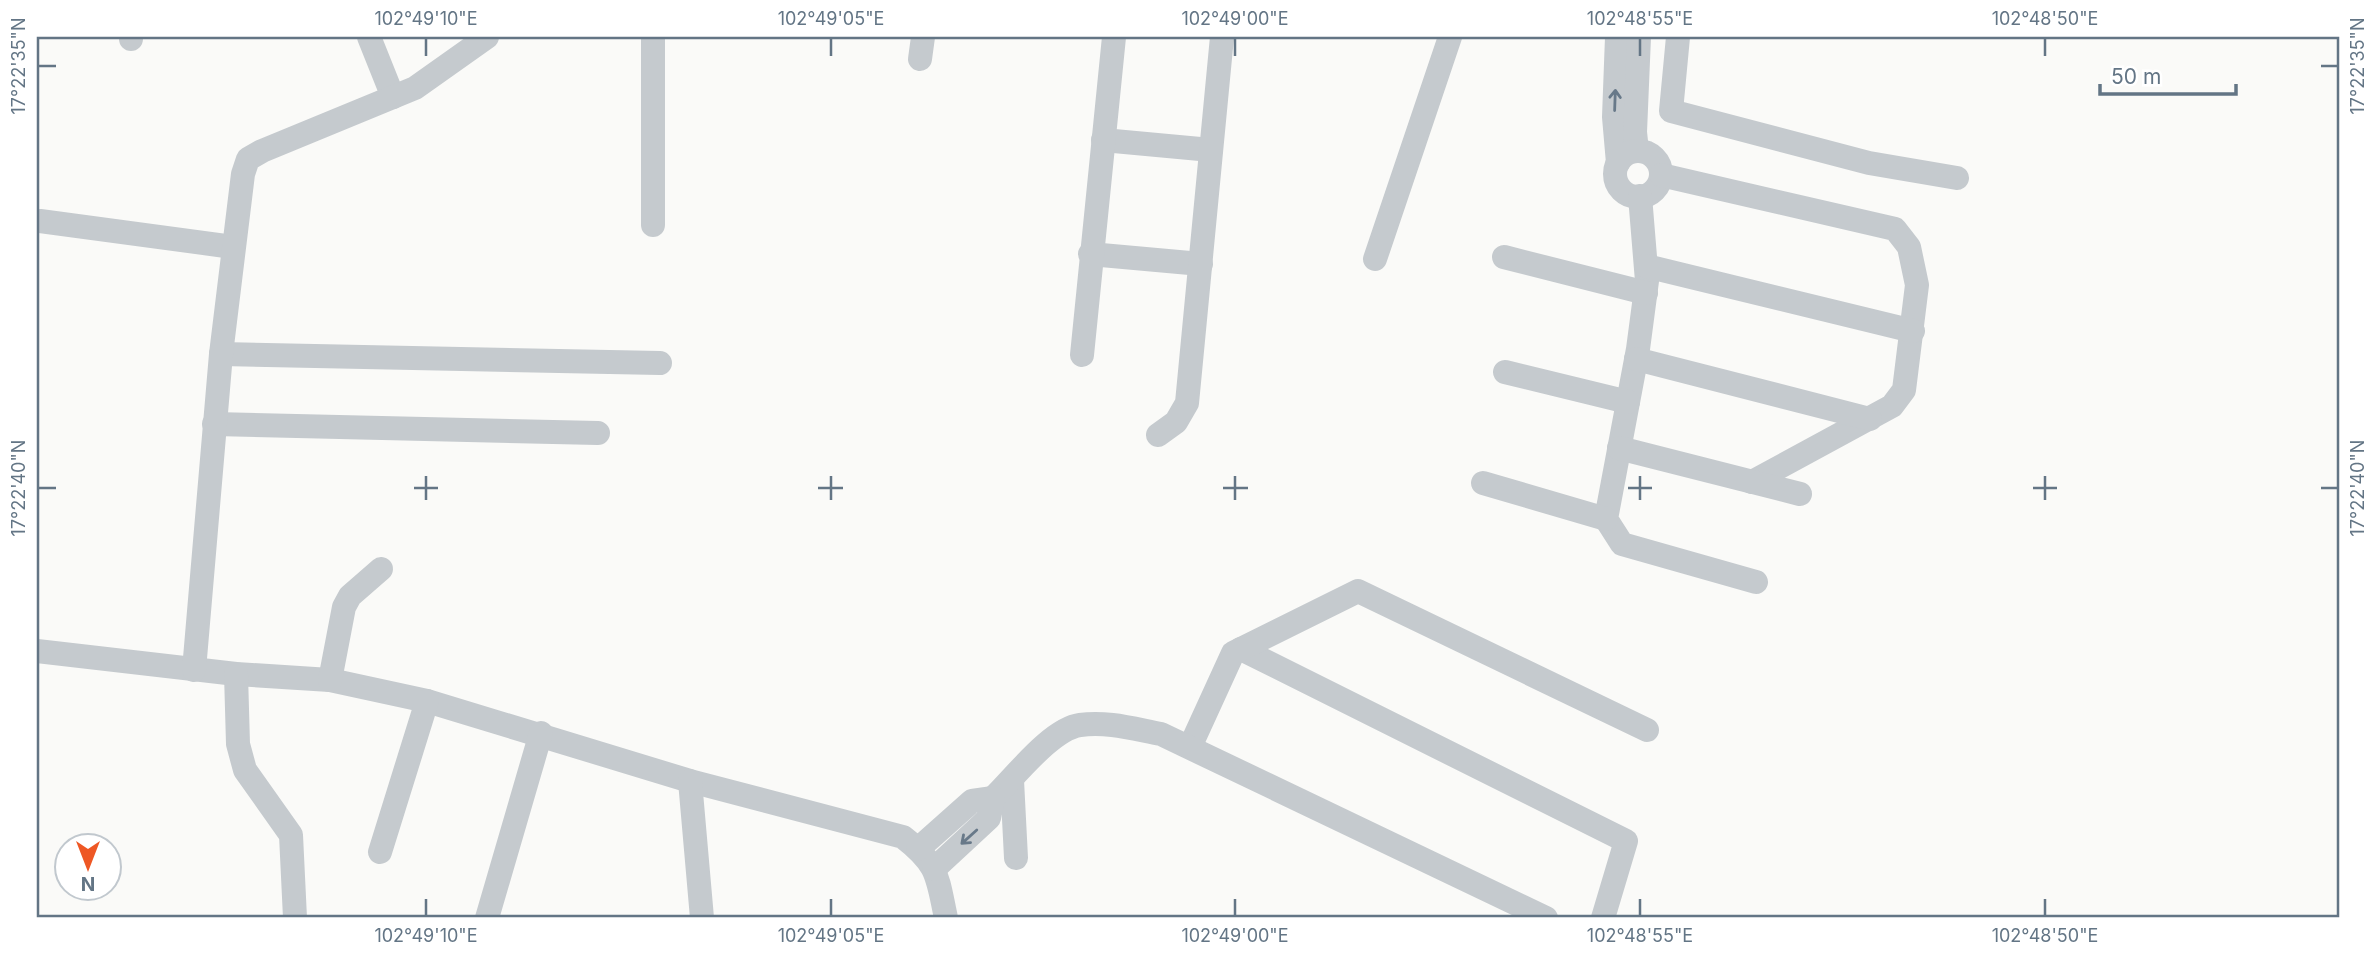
<svg xmlns="http://www.w3.org/2000/svg" width="2377" height="955" viewBox="0 0 2377 955" font-family="Inter,sans-serif">
<style>
.lines{fill:none;stroke-linecap:round;stroke-linejoin:round}
.minor{stroke:#c5cace;stroke-width:24}
.oneway{stroke:#687989}
.ticks{fill:none;stroke:#637585;stroke-width:2.5}
.neatline{fill:none;stroke:#637585;stroke-width:2.5}
.ticks-label{font-size:18px;text-anchor:middle;fill:#637585}
</style>
<rect width="100%" height="100%" fill="#fafaf8"/>
<g class="lines">
<g class="minor">
<path d="M369,37L393,97"/>
<path d="M653,37V225"/>
<path d="M1617,37L1614,117L1618,163"/>
<path d="M1678,37L1671,111L1869,163L1957,178"/>
<path d="M131,39V37"/>
<path d="M920,59L923,37"/>
<path d="M1103,140L1211,150"/>
<path d="M1637,151L1635,132L1639,37"/>
<circle cx="1638" cy="174" r="23"/>
<path d="M1661,175L1895,229L1909,247L1917,285L1904,390L1892,406L1752,482"/>
<path d="M1640,196L1647,281L1638,349L1606,519L1622,544L1756,582"/>
<path d="M40,221L233,247"/>
<path d="M1090,254L1201,264"/>
<path d="M1504,257L1646,293"/>
<path d="M1375,259L1450,37"/>
<path d="M1646,266L1913,331"/>
<path d="M221,354L660,363"/>
<path d="M1082,355L1114,37"/>
<path d="M1636,359L1870,419"/>
<path d="M1505,372L1628,402"/>
<path d="M214,424L598,433"/>
<path d="M1158,435L1176,422L1187,403L1222,37"/>
<path d="M1619,448L1800,494"/>
<path d="M1483,483L1606,519"/>
<path d="M1241,649L1626,841L1603,918"/>
<path d="M37,651L236,674L330,680L427,701L690,781L903,837C939,865 937,876 946,918"/>
<path d="M194,670L221,354L243,174L248,159L262,151L415,88L487,37"/>
<path d="M236,674L238,744L245,770L291,835L295,918"/>
<path d="M330,680L344,607L350,596L381,569"/>
<path d="M1190,747L1233,653L1358,591L1647,730"/>
<path d="M1012,780L1016,858"/>
<path d="M690,781L702,918"/>
<path d="M993,798C1014,778 1051,729 1080,725C1107,721 1134,729 1161,734L1546,918"/>
<path d="M918,849L972,801L993,798L989,818L934,869"/>
<path d="M380,852L427,701"/>
<path d="M487,918L541,733"/>
</g>
</g>
<defs><path id="oneway-shaft" d="M-6 0H5M1.5-3L5.5 0L1.5 3" fill="none" stroke-width="1.6" stroke-linecap="round" stroke-linejoin="round" transform="scale(1.75)"/></defs>
<g class="oneway">
<use href="#oneway-shaft" transform="translate(1615 100) rotate(-88)"/>
<use href="#oneway-shaft" transform="translate(969 837) rotate(138)"/>
</g>
<path class="ticks" d="M426,38V56M831,38V56M1235,38V56M1640,38V56M2045,38V56M38,66H56M2321,66H2338M426,476V500M831,476V500M1235,476V500M1640,476V500M2045,476V500M38,488H56M414,488H438M818,488H843M1223,488H1248M1628,488H1652M2033,488H2057M2321,488H2338M426,899V916M831,899V916M1235,899V916M1640,899V916M2045,899V916"/>
<rect width="2377" height="955" fill="none" stroke="#ffffff" stroke-width="77"/>
<g transform="translate(88 867) rotate(180)"><circle r="33" fill="#ffffff" stroke="#c1c8ce" stroke-width="2"/>
<path d="M0-5L12 26L0 18L-12 26Z" fill="#ee5724"/>
<text y="-10" font-size="19" font-weight="bold" text-anchor="middle" fill="#637585">N</text>
</g>
<path d="M2100 84v10h136v-10" fill="none" stroke="#637585" stroke-width="3.5"/>
<text x="2111" y="84" font-size="21" fill="#637585" stroke="#ffffff" stroke-width="5" paint-order="stroke">50 m</text>
<rect x="38" y="38" width="2300" height="878" class="neatline"/>
<g class="ticks-label">
<text x="426" y="25">102°49'10"E</text>
<text x="831" y="25">102°49'05"E</text>
<text x="1235" y="25">102°49'00"E</text>
<text x="1640" y="25">102°48'55"E</text>
<text x="2045" y="25">102°48'50"E</text>
<text transform="translate(2358 66) rotate(-90)" y="6">17°22'35"N</text>
<text transform="translate(19 66) rotate(-90)" y="6">17°22'35"N</text>
<text transform="translate(2358 488) rotate(-90)" y="6">17°22'40"N</text>
<text transform="translate(19 488) rotate(-90)" y="6">17°22'40"N</text>
<text x="426" y="942">102°49'10"E</text>
<text x="831" y="942">102°49'05"E</text>
<text x="1235" y="942">102°49'00"E</text>
<text x="1640" y="942">102°48'55"E</text>
<text x="2045" y="942">102°48'50"E</text>
</g>
</svg>
